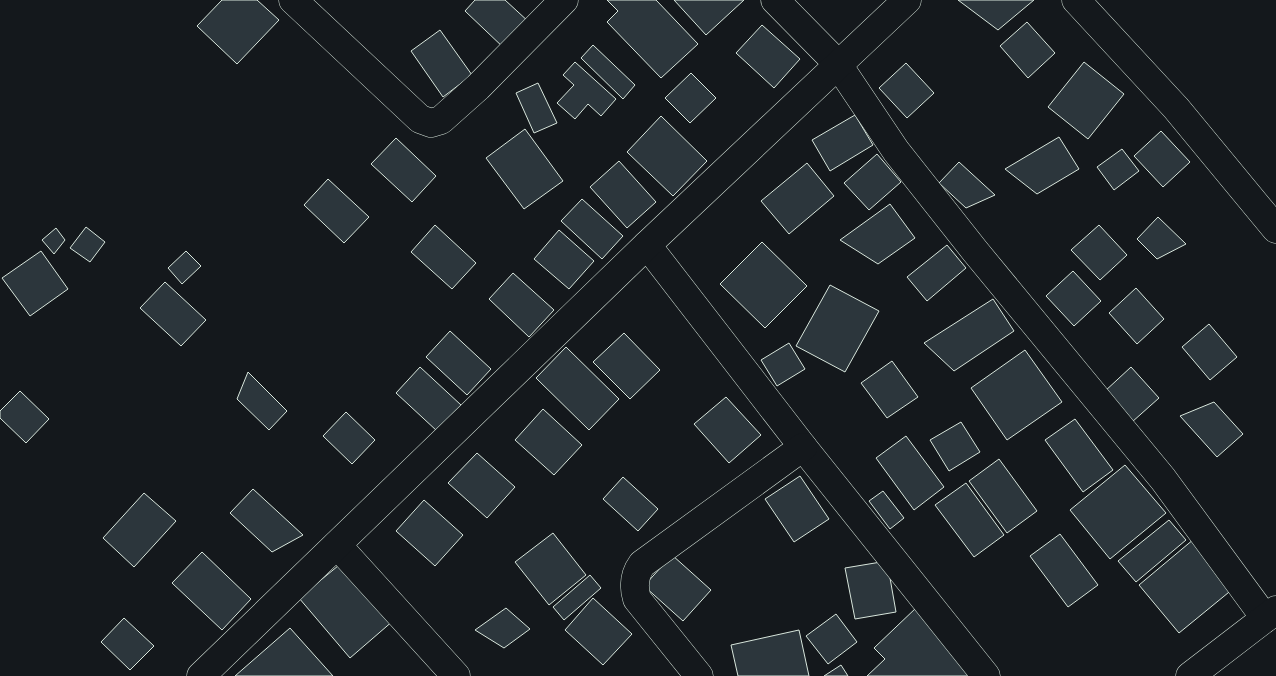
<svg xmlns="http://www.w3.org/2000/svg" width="1276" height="676" viewBox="0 0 1276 676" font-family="Signika,sans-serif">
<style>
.building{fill:#2c363c;stroke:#d8e6dc}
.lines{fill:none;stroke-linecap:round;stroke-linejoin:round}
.minor-casing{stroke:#d8e6dc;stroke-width:29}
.highway-casing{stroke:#d8e6dc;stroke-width:29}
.minor{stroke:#14181c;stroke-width:28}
.highway{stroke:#14181c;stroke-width:28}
</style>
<rect width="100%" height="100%" fill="#14181c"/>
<g class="building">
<path d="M222,0H257L279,20L237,64L197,26Z"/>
<path d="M475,0H505L530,23L505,49L465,11Z"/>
<path d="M607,0H656L698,44L661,78L607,22L618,11Z"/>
<path d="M674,0H744L706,35Z"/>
<path d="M958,0H1034L998,30Z"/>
<path d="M1027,22L1055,53L1028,78L1000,46Z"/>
<path d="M762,25L800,59L774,88L736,53Z"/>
<path d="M440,30L472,75L443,97L411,51Z"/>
<path d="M593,45L635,85L623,99L581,58Z"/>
<path d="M575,62L616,99L601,116L588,104L575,119L557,103L574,85L563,75Z"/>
<path d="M1084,62L1124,94L1088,139L1048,107Z"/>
<path d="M906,63L934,93L907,118L879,88Z"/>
<path d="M691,73L716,98L690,123L665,98Z"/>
<path d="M538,83L557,123L534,133L516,93Z"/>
<path d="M855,115L873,145L830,171L812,140Z"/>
<path d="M661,116L707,161L673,196L627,152Z"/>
<path d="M525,129L563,181L524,209L486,158Z"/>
<path d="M1161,131L1190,162L1163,187L1134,156Z"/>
<path d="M1059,137L1079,169L1037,194L1005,169Z"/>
<path d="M396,138L436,176L412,202L371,164Z"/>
<path d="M1122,149L1139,171L1114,190L1097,167Z"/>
<path d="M877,154L901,182L869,210L844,183Z"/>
<path d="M619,161L656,202L627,228L590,187Z"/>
<path d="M959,162L995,195L966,208L939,183Z"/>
<path d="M807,163L834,196L789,234L761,201Z"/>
<path d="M328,179L369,217L344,243L304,205Z"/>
<path d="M582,199L623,236L602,259L561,221Z"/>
<path d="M890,204L915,238L878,264L840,240Z"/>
<path d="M1158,217L1186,244L1157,259L1137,239Z"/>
<path d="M435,225L476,263L452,289L411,252Z"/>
<path d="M1099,225L1127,255L1100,280L1071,250Z"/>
<path d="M86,227L105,242L90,262L70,248Z"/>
<path d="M56,228L65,240L54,254L42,240Z"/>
<path d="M559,230L594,261L569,289L534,259Z"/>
<path d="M762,242L807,286L765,328L720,284Z"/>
<path d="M947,245L966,268L927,301L907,277Z"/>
<path d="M41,251L68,289L30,316L2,278Z"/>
<path d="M186,251L201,266L182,284L168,268Z"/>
<path d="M1073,271L1101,301L1074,326L1046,296Z"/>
<path d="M513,273L554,310L529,337L489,299Z"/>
<path d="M165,282L206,320L181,346L140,308Z"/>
<path d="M830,285L879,311L845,372L796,346Z"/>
<path d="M1136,288L1164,319L1137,344L1109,313Z"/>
<path d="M993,299L1014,331L954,371L924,343Z"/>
<path d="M1209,324L1237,357L1210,380L1182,347Z"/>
<path d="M450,331L491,369L467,395L426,357Z"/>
<path d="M624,333L660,370L630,399L593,362Z"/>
<path d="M789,343L805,369L777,386L761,360Z"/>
<path d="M566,347L619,399L589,430L536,378Z"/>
<path d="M1025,350L1062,402L1007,440L971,388Z"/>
<path d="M892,361L918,397L887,418L861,383Z"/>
<path d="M420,367L461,405L437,431L396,393Z"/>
<path d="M1131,367L1159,398L1132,422L1104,392Z"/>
<path d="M248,372L287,411L269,430L237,399Z"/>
<path d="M20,391L49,419L26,443L0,418V411Z"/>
<path d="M726,397L761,435L729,463L694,424Z"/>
<path d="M1214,402L1243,434L1217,457L1180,416Z"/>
<path d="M543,409L582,445L554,475L515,440Z"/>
<path d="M346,412L375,440L352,464L323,436Z"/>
<path d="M1075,419L1113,470L1083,492L1045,440Z"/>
<path d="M961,422L980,452L949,471L930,440Z"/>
<path d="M906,436L944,487L914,510L876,458Z"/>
<path d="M477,453L515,487L487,518L448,483Z"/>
<path d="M999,459L1037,511L1007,533L969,481Z"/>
<path d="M1125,465L1166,513L1110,559L1070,510Z"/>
<path d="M800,476L829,519L794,542L765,499Z"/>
<path d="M623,477L658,509L638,531L603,499Z"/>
<path d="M966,483L1004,535L974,557L935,505Z"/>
<path d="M253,489L303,535L272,552L230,513Z"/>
<path d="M883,491L904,518L890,529L869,501Z"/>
<path d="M144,493L176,521L134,567L103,538Z"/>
<path d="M424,500L463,535L435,566L396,531Z"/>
<path d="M1169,520L1186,540L1136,582L1118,561Z"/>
<path d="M553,533L586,575L549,605L515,562Z"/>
<path d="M1060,534L1098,585L1068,607L1030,556Z"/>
<path d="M1194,539L1234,588L1179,633L1139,585Z"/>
<path d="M202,552L251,599L222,630L172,583Z"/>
<path d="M672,555L711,590L683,621L644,586Z"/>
<path d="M344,561L394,620L350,658L299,598Z"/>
<path d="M887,561L896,612L855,619L845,568Z"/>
<path d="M590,575L601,588L564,620L553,607Z"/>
<path d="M593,598L632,634L603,665L565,630Z"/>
<path d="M917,607L982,676H867L885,659L874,648Z"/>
<path d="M506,608L530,629L504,648L475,630Z"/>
<path d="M836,614L857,642L828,664L806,636Z"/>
<path d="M124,618L154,646L130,670L101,642Z"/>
<path d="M290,628L333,676H235Z"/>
<path d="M799,630L809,676H738L731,645Z"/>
<path d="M841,665L848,676H824Z"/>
</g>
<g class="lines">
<g class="minor-casing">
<g id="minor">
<path d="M293,0L420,119L431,123L441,120L478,87L564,0"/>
<path d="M775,0L837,63L896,151L975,251L1163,479L1265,618"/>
<path d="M1076,0L1176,108L1276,229"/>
<path d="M647,245L803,447L986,676"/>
<path d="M337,545L456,676"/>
<path d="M201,676L647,245L907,0"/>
<path d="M699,676L637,599C633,586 634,575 642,564L803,447"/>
</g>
</g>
<g class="highway-casing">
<path id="highway" d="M1190,676L1276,610"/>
</g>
<use href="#minor" class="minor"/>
<use href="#highway" class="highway"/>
</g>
</svg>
